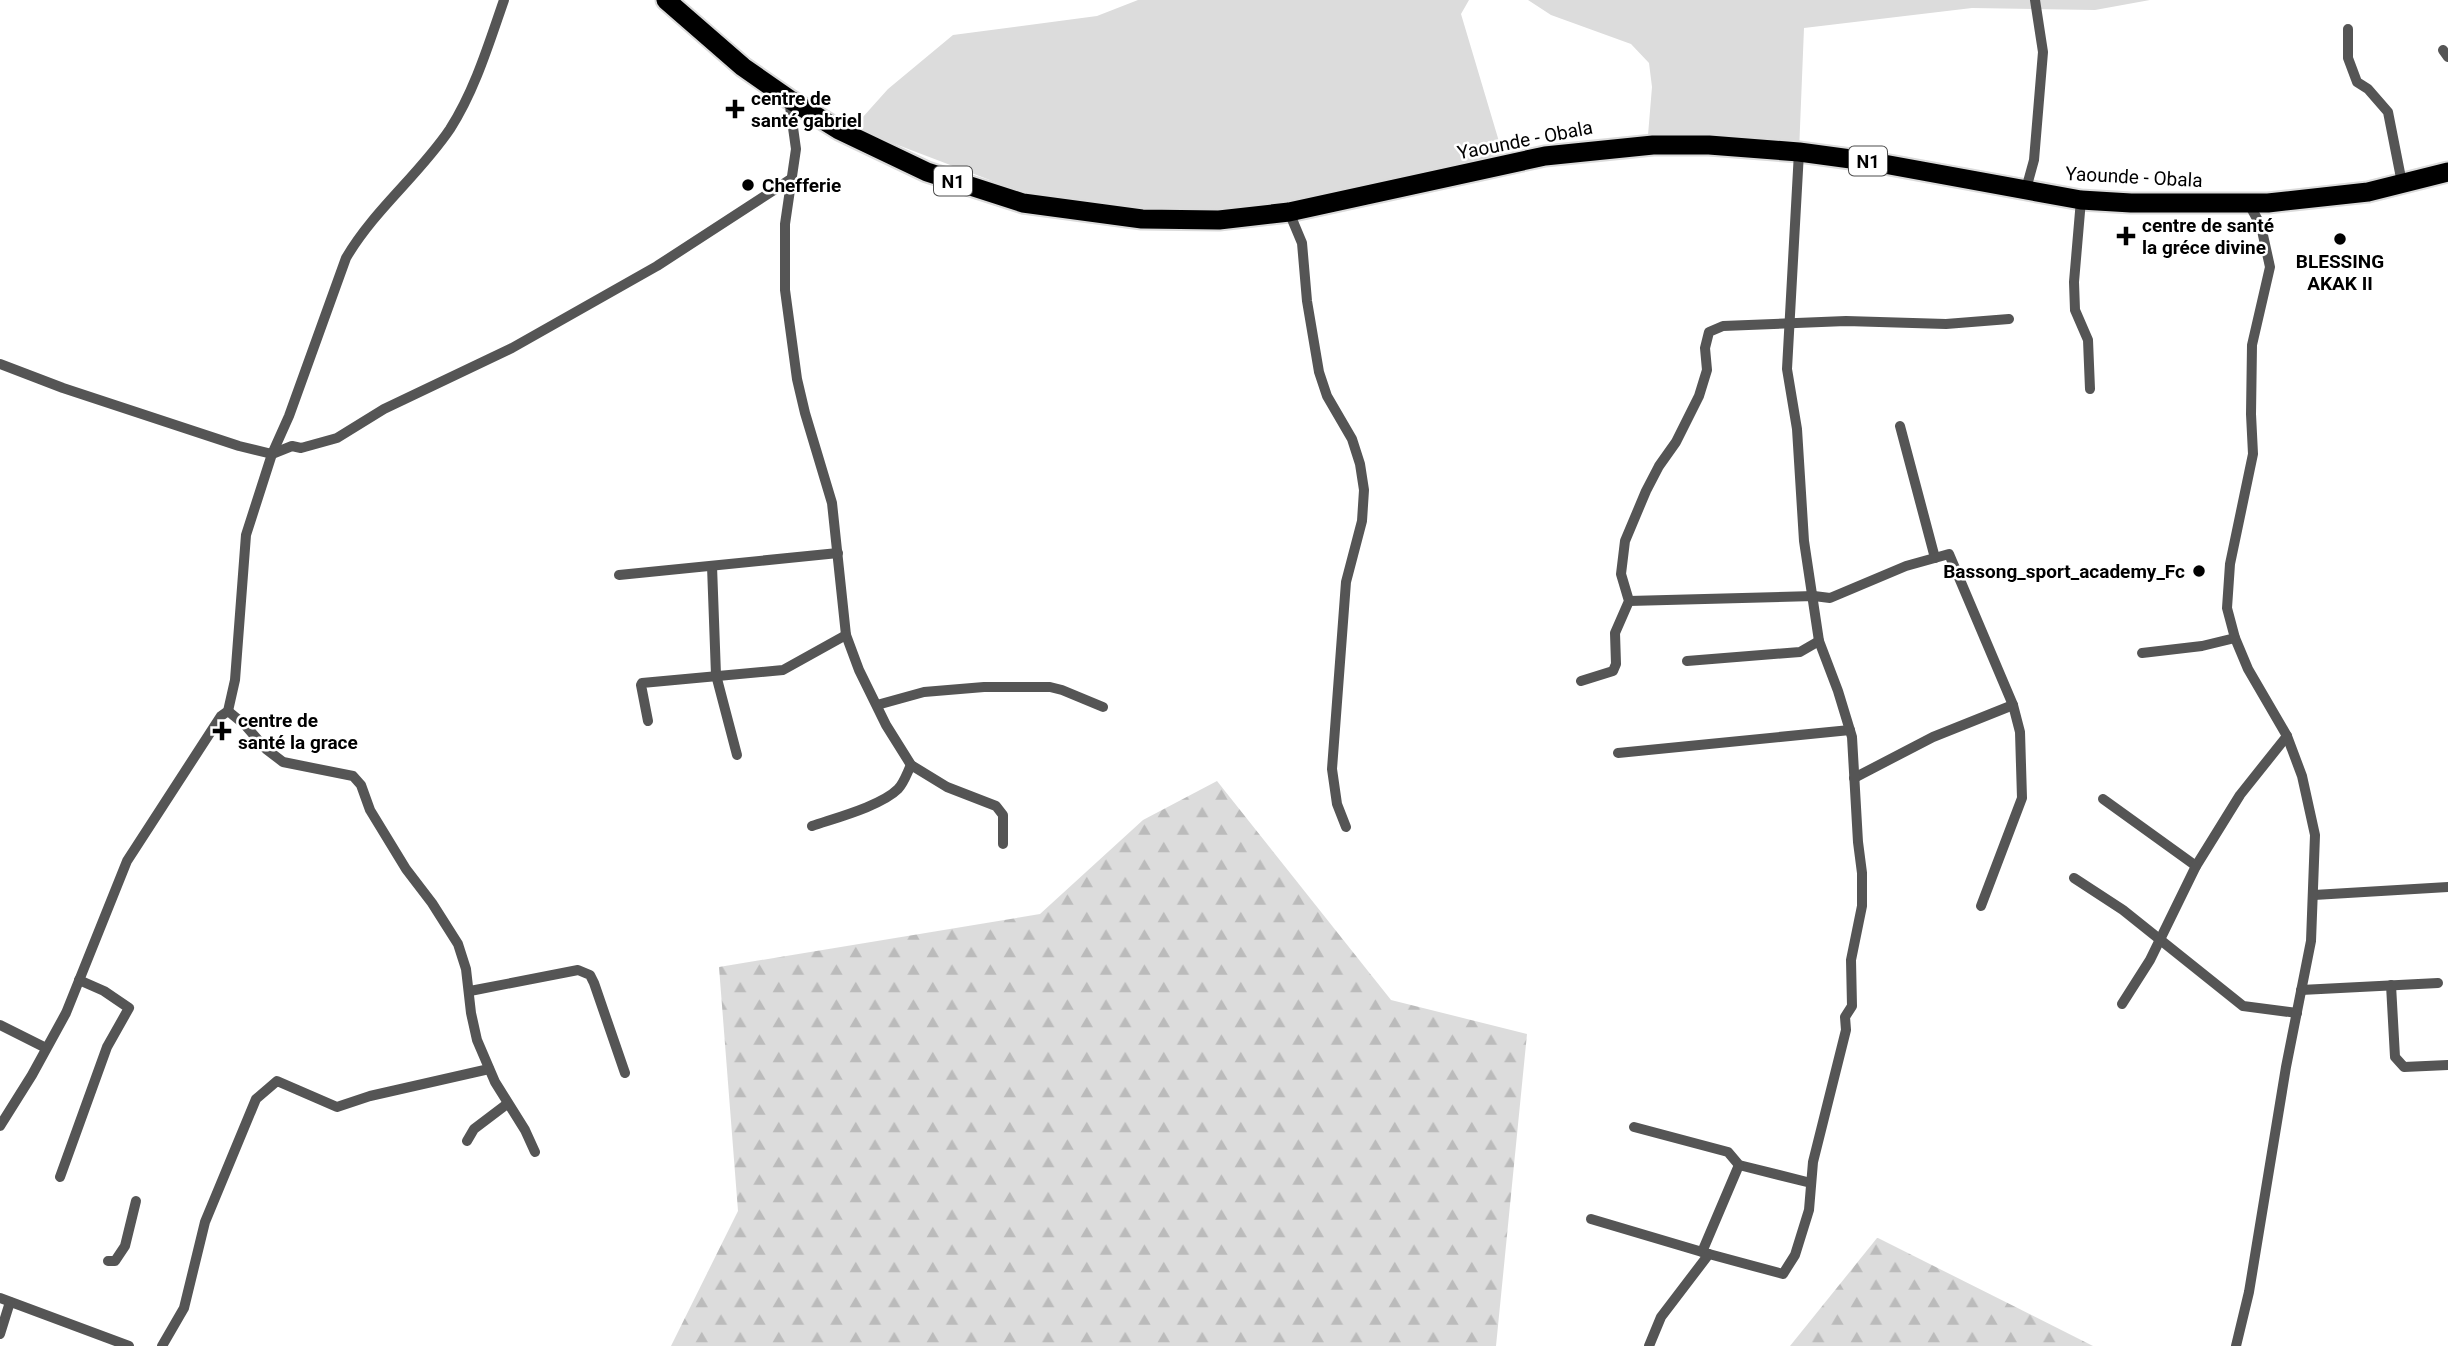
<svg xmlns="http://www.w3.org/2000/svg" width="2448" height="1346" viewBox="0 0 2448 1346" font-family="Roboto,sans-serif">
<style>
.grass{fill:#dcdcdc}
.forest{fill:url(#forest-firs)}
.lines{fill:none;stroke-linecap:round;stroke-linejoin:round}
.highway-casing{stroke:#dbdbdb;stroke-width:23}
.street{stroke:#555;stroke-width:10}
.highway{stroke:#000;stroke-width:19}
.poi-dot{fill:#000;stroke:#fff;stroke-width:2.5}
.labels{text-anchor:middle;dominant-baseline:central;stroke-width:5;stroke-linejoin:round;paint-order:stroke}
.shield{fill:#fff;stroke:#4c4c4c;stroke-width:2}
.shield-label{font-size:18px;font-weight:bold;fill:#000}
.poi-label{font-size:19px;font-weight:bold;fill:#000;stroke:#fff;text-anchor:start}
.street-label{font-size:19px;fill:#000;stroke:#fff}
</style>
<defs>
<pattern id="forest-firs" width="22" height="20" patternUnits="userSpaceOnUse" patternTransform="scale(1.75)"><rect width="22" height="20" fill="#dcdcdc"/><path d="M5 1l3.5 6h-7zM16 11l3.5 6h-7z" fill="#bbb"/></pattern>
</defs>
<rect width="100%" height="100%" fill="#fff"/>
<g class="grass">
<path d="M1138,0H1469L1461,14L1506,165L1308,209L1148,213L1029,195L853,128L888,89L953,35L1097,16Z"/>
<path d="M1528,0H2150L2095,10L1972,8L1804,28L1799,152L1647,147L1652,87L1649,63L1631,44L1551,15Z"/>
</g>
<g class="forest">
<path d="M1217,781L1391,1000L1527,1034L1496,1346H671L738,1211L719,967L1040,914L1143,820Z"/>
<path d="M1877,1238H1878L2093,1346H1790Z"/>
</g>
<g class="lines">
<g class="highway-casing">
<path id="highway" d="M666,0L743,67L789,99L839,130L927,172L1023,203L1142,219L1219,220L1289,212L1545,156L1653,145H1709L1799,152L1873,162L2081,200L2131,203H2268L2368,192L2448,172"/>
</g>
<g class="street">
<path d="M2348,29V58L2357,82L2368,89L2388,112L2402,183"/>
<path d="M2443,50L2448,57"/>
<path d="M789,99L796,149L785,224V290L797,379L805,413L832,503L846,635L859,670L886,725L911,765L947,787L996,806L1003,815V844"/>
<path d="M2026,189L2034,160L2043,52L2035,0"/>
<path d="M2081,200L2074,282L2075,310L2088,340L2090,389"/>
<path d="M1289,212L1302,243L1307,301L1319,372L1327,396L1352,439L1360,464L1364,490L1362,521L1346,582L1332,769L1337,804L1346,827"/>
<path d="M0,364L63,388L239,446L272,454L292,446L301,448L337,438L384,409L512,348L657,266L791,179"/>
<path d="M1900,426L1935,558"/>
<path d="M712,566L716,675L737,755"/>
<path d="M619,575L838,553"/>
<path d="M1629,601L1814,596L1830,598L1906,566L1949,554L2013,705L2020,732L2022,798L1981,906"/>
<path d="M2142,653L2202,646L2235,638"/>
<path d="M1687,661L1800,652L1819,641"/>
<path d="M1581,681L1613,671L1616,664L1615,633L1629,601L1621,574L1625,541L1646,491L1659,466L1676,442L1699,396L1707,370L1705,348L1709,332L1723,326L1846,321L1946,324L2009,319"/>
<path d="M877,705L924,692L984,687H1050L1062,690L1103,707"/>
<path d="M228,711L245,725L266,749L283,762L353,776L361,785L370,810L406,869L432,903L458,944L466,969L471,1013L477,1040L495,1082L525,1130L535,1152"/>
<path d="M648,721L641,685L642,683L783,670L846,635"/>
<path d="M1618,753L1850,730"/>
<path d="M1854,778L1933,737L2013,705"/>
<path d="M2103,799L2196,866"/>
<path d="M812,826C835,818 881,806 898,789C904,783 907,773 911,765"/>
<path d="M2074,878L2123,910L2243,1006L2297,1013"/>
<path d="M2314,895L2448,887"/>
<path d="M2391,985L2395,1057L2404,1067L2448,1065"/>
<path d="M2301,990L2438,983"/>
<path d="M470,991L578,970L590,975L594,983L625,1073"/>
<path d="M2122,1004L2150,960L2196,866L2240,795L2287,736"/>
<path d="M0,1025L46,1048"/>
<path d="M0,1126L32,1075L66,1013L127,861L221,716L228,711L235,680L246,535L272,454L289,416L346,258C374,210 419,175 450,129C475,90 489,43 504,0"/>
<path d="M1634,1127L1728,1152L1739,1165L1811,1183"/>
<path d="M467,1141L474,1129L507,1104"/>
<path d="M60,1177L107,1047L129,1008L104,991L79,980"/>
<path d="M1591,1219L1709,1254"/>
<path d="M1702,1252L1739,1165"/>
<path d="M108,1261H115L125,1246L136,1201"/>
<path d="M0,1298L129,1346"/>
<path d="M0,1334L10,1302"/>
<path d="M162,1346L184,1308L205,1222L256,1099L277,1081L337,1107L370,1096L489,1069"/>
<path d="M1649,1346L1661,1317L1709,1254L1783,1274L1795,1255L1809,1210L1813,1162L1846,1030L1845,1017L1852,1006L1851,960L1862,906V873L1858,842L1852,737L1838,691L1819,641L1804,541L1797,429L1787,369L1799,152"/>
<path d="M2236,1346L2249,1292L2286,1067L2311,941L2315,835L2302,776L2287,736L2248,669L2235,638L2227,608L2230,564L2253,454L2251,414L2252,345L2270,267L2261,226L2249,204"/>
</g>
<use href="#highway" class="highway"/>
</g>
<g class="poi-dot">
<path d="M731.5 98.5h7v7h7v7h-7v7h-7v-7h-7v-7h7z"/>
<circle cx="748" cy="185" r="7"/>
<path d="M2122.5 225.5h7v7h7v7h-7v7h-7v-7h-7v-7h7z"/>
<circle cx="2340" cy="239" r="7"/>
<circle cx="2199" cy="571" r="7"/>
<path d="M218.5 720.5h7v7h7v7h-7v7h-7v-7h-7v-7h7z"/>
</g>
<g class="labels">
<g class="shield">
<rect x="1849" y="146.5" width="38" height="29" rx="5"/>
<rect x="934" y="166.5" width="38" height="29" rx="5"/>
</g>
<g class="shield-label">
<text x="1868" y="161">N1</text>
<text x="953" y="181">N1</text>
</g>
<g class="poi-label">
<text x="751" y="98">centre de<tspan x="751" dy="22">santé gabriel</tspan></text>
<text x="762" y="185">Chefferie</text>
<text x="2142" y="225">centre de santé<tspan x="2142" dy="22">la gréce divine</tspan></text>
<text x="2340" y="261" text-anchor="middle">BLESSING<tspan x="2340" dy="22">AKAK II</tspan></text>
<text x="2185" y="571" text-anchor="end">Bassong_sport_academy_Fc</text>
<text x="238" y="720">centre de<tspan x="238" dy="22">santé la grace</tspan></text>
</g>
<g class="street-label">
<text transform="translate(1525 140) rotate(-11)">Yaounde - Obala</text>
<text transform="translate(2134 177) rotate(3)">Yaounde - Obala</text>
</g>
</g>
</svg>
